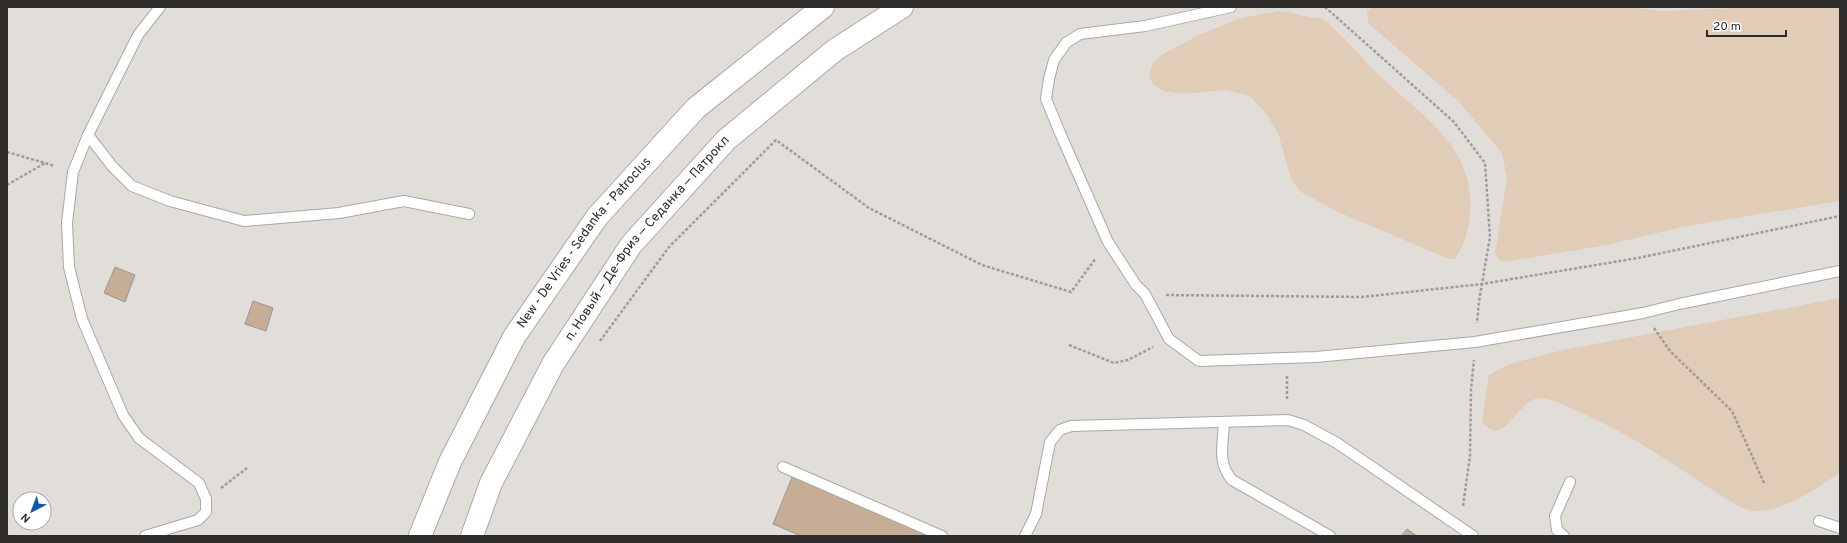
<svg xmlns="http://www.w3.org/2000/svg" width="1847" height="543" viewBox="0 0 1847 543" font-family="Overpass,sans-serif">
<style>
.green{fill:#e0ccb7}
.building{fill:#c5ae95;stroke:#9a9793}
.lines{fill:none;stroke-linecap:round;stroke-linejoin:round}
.service-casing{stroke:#aba8a4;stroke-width:12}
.trunk-casing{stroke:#aba8a4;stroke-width:24}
.path{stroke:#9e9b98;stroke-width:2.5;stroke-dasharray:3 2;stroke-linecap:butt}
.service{stroke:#fff;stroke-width:10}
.trunk{stroke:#fff;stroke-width:22}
.labels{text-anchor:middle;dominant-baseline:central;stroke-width:3;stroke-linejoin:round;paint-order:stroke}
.street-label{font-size:13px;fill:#2e2c2b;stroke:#fff}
</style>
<rect width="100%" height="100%" fill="#e1deda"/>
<g class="green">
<path d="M1372,7H1627L1662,11L1762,7H1840V201L1682,227L1607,245L1505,262L1500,261L1495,253L1507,178L1502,153L1459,102L1368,23L1367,11Z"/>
<path d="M1279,11C1291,12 1297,14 1308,17C1313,18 1319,17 1323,19C1327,21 1331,26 1334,29C1348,41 1359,55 1372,68C1417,115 1477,142 1470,217C1468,232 1464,248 1454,259H1449L1338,212L1301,192L1291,179L1279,136L1268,116L1250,96L1226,90L1183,94L1163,91L1152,83L1149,75L1153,63L1163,54L1197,36L1240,18Z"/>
<path d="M1840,298V473C1817,488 1776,517 1748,510C1741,508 1734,503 1728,500C1680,469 1632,434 1579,412C1570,408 1560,402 1551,400C1547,399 1539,398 1535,399C1516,405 1501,450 1482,421L1489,375L1509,364L1563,350Z"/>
</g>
<g class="building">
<path d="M115,267L135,275L125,302L104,293Z"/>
<path d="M253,301L273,308L266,331L245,324Z"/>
<path d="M793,475L938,536H801L773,524Z"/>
<path d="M1407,529L1417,536H1401Z"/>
</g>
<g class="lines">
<g class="service-casing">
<g id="service">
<path d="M1231,7L1145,26L1080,34L1066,43L1054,60L1049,79L1046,99L1060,133L1108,242L1136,285L1145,294L1169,339L1199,361L1316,357L1475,342L1643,313L1679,304L1840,271"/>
<path d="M88,135L112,166L132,186L170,201L244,221L339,213L404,201L469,214"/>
<path d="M1224,423C1223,445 1217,462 1232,480L1330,536"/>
<path d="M783,467L942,536"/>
<path d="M1819,521L1840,528"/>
<path d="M145,536L198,520L206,512V499L199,483L139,438L123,415L82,319L69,267L67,223L73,172L88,135L138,35L160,7"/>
<path d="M1025,536L1036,514L1050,442L1060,430L1071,426L1288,420L1304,425L1337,443L1473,536"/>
<path d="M1564,536L1557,530L1555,516L1570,482"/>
</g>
</g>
<g class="trunk-casing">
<g id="trunk">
<path id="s1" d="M420,536L450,462L514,337L597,217L696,108L823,7"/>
<path id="s2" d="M472,536L491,483L553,364L631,245L726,140L835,50L902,7"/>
</g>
</g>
<g class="path">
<path d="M1325,7L1454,122L1485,163L1490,237L1479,301L1477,323"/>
<path d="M7,152L55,166"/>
<path d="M7,185L45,163"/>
<path d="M1166,295L1362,297L1482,284L1638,258L1840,216"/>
<path d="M1654,328L1670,351L1732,411L1764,483"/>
<path d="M600,341L669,247L776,140L869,208L982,265L1071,292L1096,258"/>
<path d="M1069,345L1114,363L1128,360L1153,347"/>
<path d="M1287,376V401"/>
<path d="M221,488L247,468"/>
<path d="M1463,506L1470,456L1471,389L1474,360"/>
</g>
<use href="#service" class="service"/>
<use href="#trunk" class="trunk"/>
</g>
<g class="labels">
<g class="street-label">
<text stroke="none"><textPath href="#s2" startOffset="348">п. Новый — Де-Фриз — Седанка — Патрокл</textPath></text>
<text stroke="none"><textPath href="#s1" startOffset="338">New - De Vries - Sedanka - Patroclus</textPath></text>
</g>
</g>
<rect width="1847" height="543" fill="none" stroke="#2e2c2b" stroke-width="16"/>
<g transform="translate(32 511) rotate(222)"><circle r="19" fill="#ffffff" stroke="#ababaa"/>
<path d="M0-3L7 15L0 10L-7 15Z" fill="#0a5aa8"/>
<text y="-6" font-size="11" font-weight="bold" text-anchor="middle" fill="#2e2c2b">N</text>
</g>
<path d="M1707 30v6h79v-6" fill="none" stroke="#2e2c2b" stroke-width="2"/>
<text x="1713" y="30" font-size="12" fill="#2e2c2b" stroke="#ffffff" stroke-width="3" paint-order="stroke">20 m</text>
</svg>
